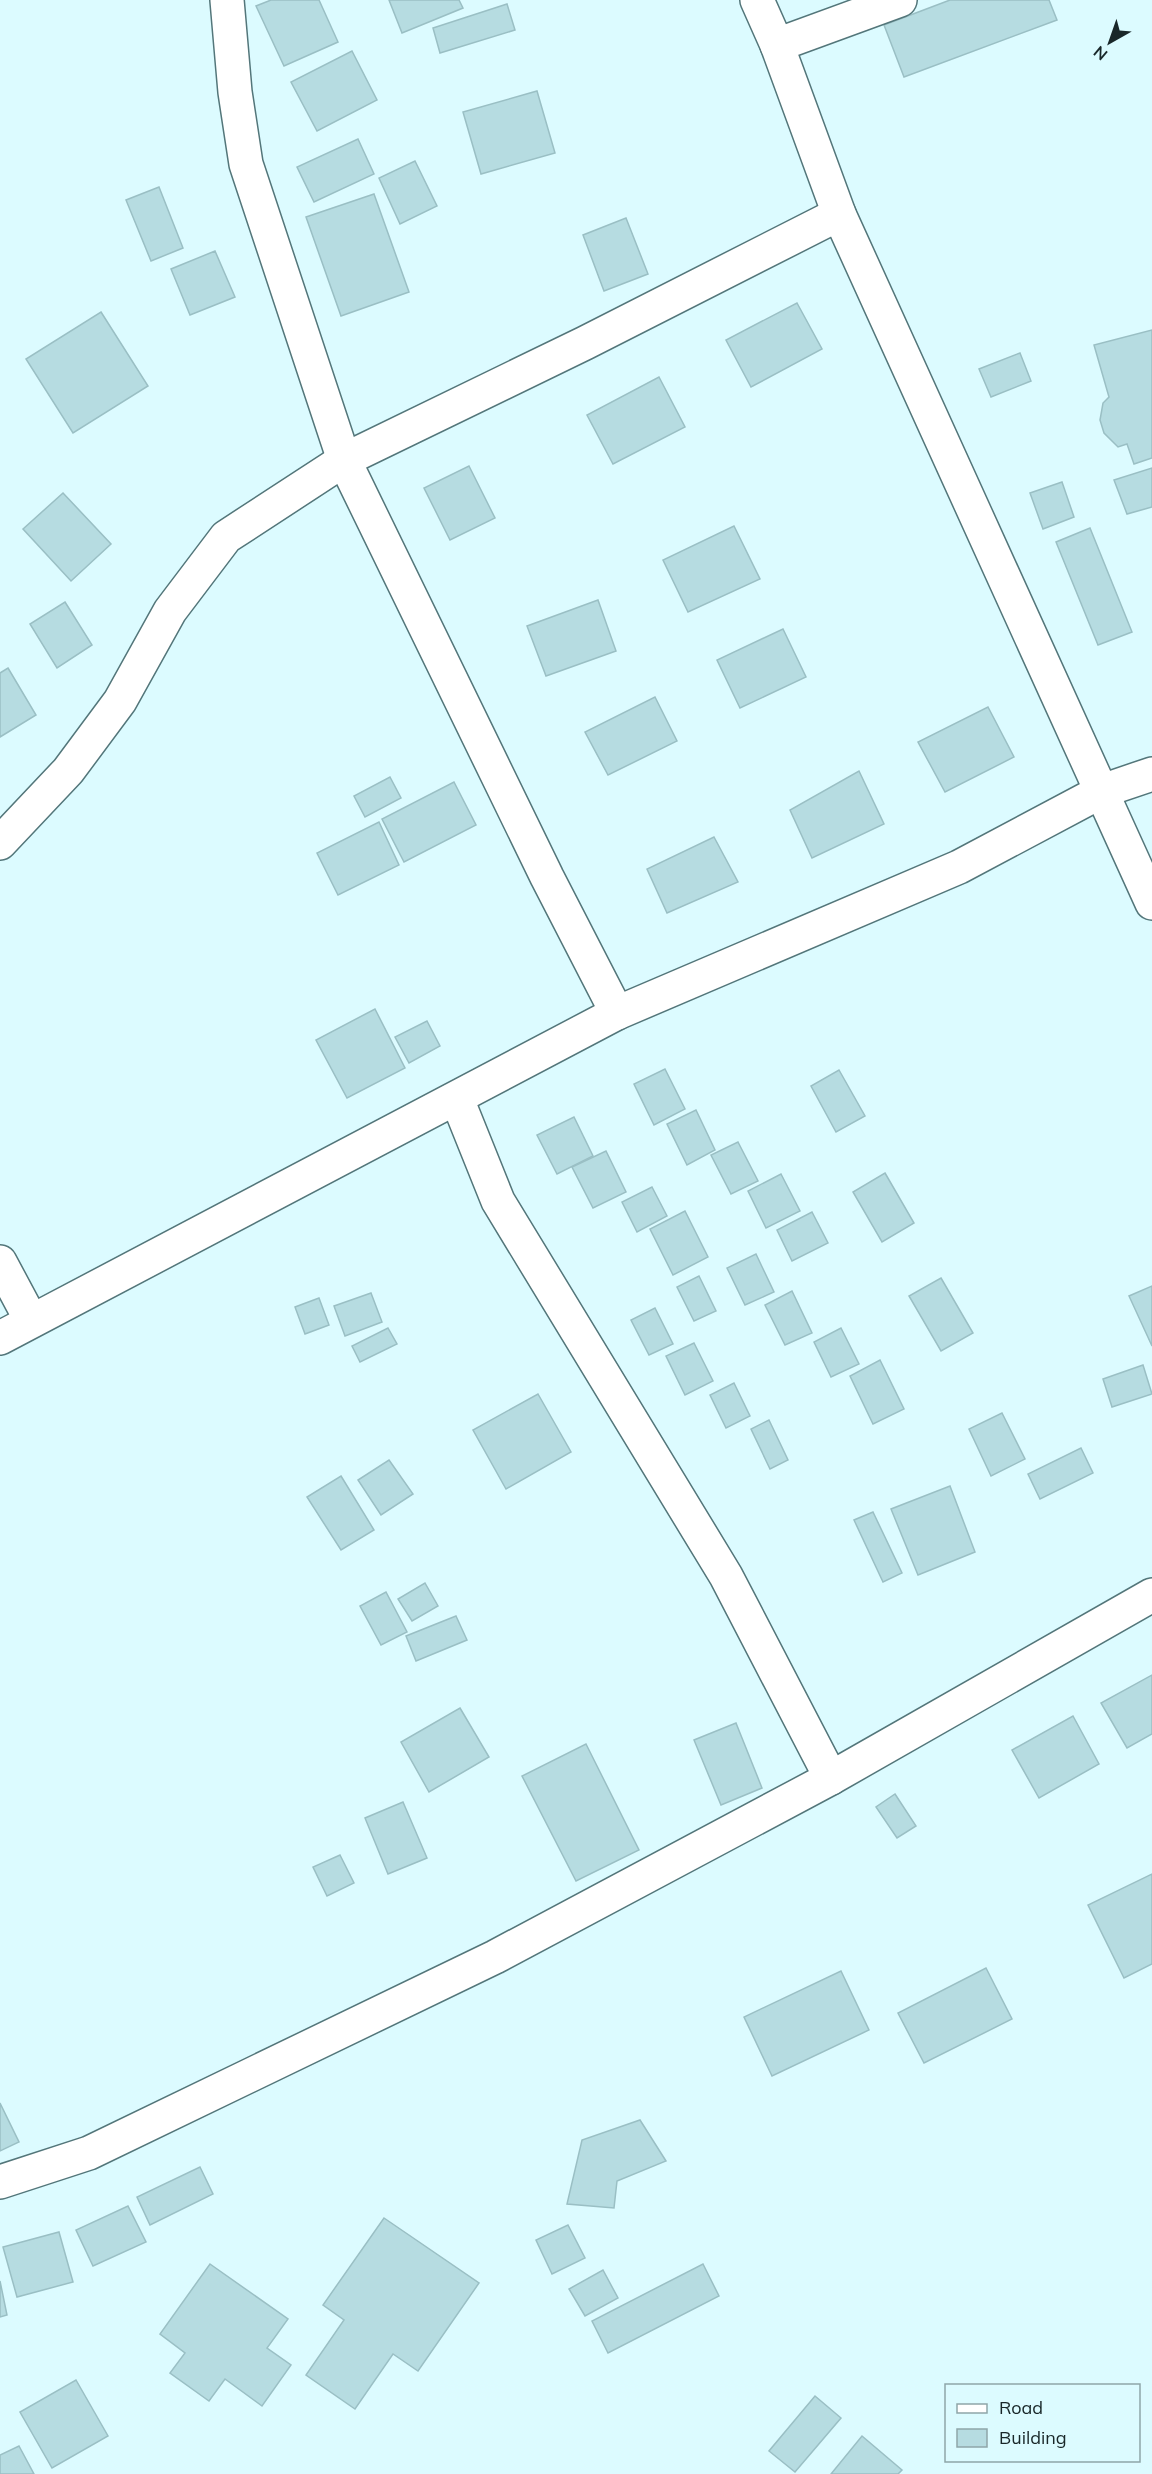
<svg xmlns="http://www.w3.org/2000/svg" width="1152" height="2474" viewBox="0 0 1152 2474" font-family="Mulish,sans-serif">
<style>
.building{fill:#b6dce1;stroke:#9abfc4;stroke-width:1.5}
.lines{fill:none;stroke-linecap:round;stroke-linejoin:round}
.street-casing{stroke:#53767a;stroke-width:36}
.street{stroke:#fff;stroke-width:33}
</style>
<rect width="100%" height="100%" fill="#dcfbff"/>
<g class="building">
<path d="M271,0H319L338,42L284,66L256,6Z"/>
<path d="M389,0H459L463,8L402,33Z"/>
<path d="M950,0H1049L1057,20L904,77L884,25Z"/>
<path d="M507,4L515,30L440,53L433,28Z"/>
<path d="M352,51L377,100L317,131L291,82Z"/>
<path d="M537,91L555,153L481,174L463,112Z"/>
<path d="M358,139L374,174L314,202L297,167Z"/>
<path d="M415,161L437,206L400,224L379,178Z"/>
<path d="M159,187L183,248L151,261L126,200Z"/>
<path d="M374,194L409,292L341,316L306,217Z"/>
<path d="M626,218L648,274L604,291L583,235Z"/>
<path d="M215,251L235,297L190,315L171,269Z"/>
<path d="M797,303L822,349L751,387L726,340Z"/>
<path d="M101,312L148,386L73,433L26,359Z"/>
<path d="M1152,330V458L1134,464L1127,444L1118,447L1104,433L1100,420L1103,403L1109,397L1094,345Z"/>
<path d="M1020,353L1031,381L991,397L979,369Z"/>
<path d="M659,377L685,427L613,464L587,415Z"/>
<path d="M469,466L495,518L450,540L424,488Z"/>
<path d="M1152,468V507L1127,514L1114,480Z"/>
<path d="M1062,482L1074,517L1043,529L1030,493Z"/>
<path d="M63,493L111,544L71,581L23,529Z"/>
<path d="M734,526L760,579L688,612L663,560Z"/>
<path d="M1090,528L1132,632L1098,645L1056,542Z"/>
<path d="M598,600L616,651L546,676L527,626Z"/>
<path d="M65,602L92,645L57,668L30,624Z"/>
<path d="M783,629L806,677L740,708L717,660Z"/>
<path d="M8,668L36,715L0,737V673Z"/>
<path d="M655,697L677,741L608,775L585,732Z"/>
<path d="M988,707L1014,757L945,792L918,742Z"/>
<path d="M859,771L884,824L812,858L790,810Z"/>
<path d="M390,777L401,798L365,817L354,796Z"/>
<path d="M454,782L476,825L404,862L382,819Z"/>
<path d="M379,822L399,865L338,895L317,853Z"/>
<path d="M714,837L738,882L667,913L647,869Z"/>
<path d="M375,1009L405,1068L347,1098L316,1040Z"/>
<path d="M427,1021L440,1046L409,1063L395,1037Z"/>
<path d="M665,1069L685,1109L654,1125L634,1084Z"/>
<path d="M839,1070L865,1116L836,1132L811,1086Z"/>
<path d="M696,1110L715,1150L687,1165L667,1124Z"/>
<path d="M574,1117L593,1156L557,1174L537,1135Z"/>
<path d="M738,1142L758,1181L731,1194L711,1155Z"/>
<path d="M606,1151L626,1192L593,1208L572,1167Z"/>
<path d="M885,1173L914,1223L882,1242L853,1192Z"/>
<path d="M781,1174L800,1211L766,1228L748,1191Z"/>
<path d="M652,1187L667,1216L637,1232L622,1202Z"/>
<path d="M685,1211L708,1257L673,1275L650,1229Z"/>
<path d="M812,1212L828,1243L792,1261L777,1230Z"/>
<path d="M756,1254L774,1292L745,1305L727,1268Z"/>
<path d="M699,1276L716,1311L694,1321L677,1287Z"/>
<path d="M941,1278L973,1333L941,1351L909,1296Z"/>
<path d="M1152,1286V1346L1129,1296Z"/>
<path d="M792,1291L812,1333L785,1345L765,1305Z"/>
<path d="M371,1293L382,1322L345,1336L334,1306Z"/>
<path d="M319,1298L329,1325L305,1334L295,1307Z"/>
<path d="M655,1308L673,1344L649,1355L631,1320Z"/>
<path d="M388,1328L397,1344L360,1362L352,1346Z"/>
<path d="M841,1328L859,1364L831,1377L814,1342Z"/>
<path d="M694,1343L713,1381L685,1395L666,1356Z"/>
<path d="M880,1360L904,1409L873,1424L850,1376Z"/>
<path d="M1143,1365L1152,1394L1112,1407L1103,1379Z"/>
<path d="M734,1383L750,1416L726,1428L710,1395Z"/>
<path d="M538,1394L571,1452L506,1489L473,1430Z"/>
<path d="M1002,1413L1025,1459L991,1476L969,1429Z"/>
<path d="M769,1420L788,1460L770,1469L751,1429Z"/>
<path d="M1081,1448L1093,1473L1040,1499L1028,1474Z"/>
<path d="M389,1460L413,1494L381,1515L358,1480Z"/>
<path d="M341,1476L374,1530L341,1550L307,1497Z"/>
<path d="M950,1486L975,1552L918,1575L891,1509Z"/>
<path d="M873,1512L902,1573L883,1582L854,1520Z"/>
<path d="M425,1583L438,1606L412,1621L398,1599Z"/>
<path d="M386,1592L407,1632L381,1645L360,1606Z"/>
<path d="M456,1616L467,1640L416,1661L406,1636Z"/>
<path d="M1152,1675V1734L1127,1748L1101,1703Z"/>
<path d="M460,1708L489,1757L429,1792L401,1742Z"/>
<path d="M1073,1716L1099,1764L1039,1798L1012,1750Z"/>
<path d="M736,1723L762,1788L721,1805L694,1740Z"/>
<path d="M586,1744L639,1850L576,1881L522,1776Z"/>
<path d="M895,1794L916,1826L897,1838L876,1807Z"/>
<path d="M403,1802L427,1858L388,1874L365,1818Z"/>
<path d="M340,1855L354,1883L327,1896L313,1867Z"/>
<path d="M1152,1874V1964L1124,1978L1088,1905Z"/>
<path d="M986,1968L1012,2019L924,2063L898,2013Z"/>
<path d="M841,1971L869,2030L772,2076L744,2017Z"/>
<path d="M0,2103L19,2142L0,2151Z"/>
<path d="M640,2120L666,2161L617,2181L614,2208L567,2204L582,2140Z"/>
<path d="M200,2167L213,2194L150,2225L137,2197Z"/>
<path d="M128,2206L146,2242L93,2266L76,2230Z"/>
<path d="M384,2218L479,2283L418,2371L393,2354L355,2409L306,2375L344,2320L323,2305Z"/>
<path d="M568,2225L585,2258L552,2274L536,2240Z"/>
<path d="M59,2232L73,2282L17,2297L3,2247Z"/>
<path d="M210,2264L288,2319L267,2348L291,2365L262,2406L225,2379L209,2401L170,2373L185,2353L160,2334Z"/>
<path d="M703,2264L719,2296L608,2353L592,2321Z"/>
<path d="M603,2270L618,2298L585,2316L569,2289Z"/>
<path d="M0,2281L7,2315L0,2317Z"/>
<path d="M76,2380L108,2436L52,2468L20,2412Z"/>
<path d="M815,2396L841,2418L795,2472L769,2451Z"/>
<path d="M862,2436L902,2470L898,2474H831Z"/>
<path d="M19,2446L34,2474H0V2455Z"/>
</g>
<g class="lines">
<g class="street-casing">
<g id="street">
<path d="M227,0L235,92L246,164L344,460L547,877L617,1013"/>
<path d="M757,0L777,45L839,214L1152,903"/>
<path d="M777,45L900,0"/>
<path d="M0,843L68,771L120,701L170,611L226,537L344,460L585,343L839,214"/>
<path d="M457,1099L498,1201L726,1576L831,1778"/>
<path d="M0,1262L31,1320"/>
<path d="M0,1338L617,1013L959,867L1102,791L1152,774"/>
<path d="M0,2182L89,2153L495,1957L831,1778L1152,1595"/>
</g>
</g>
<use href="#street" class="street"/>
</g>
<rect x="945" y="2384" width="195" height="78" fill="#dcfbff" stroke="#8ea6a9" stroke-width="1.5"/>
<rect x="957" y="2404" width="30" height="9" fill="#ffffff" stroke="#8ea6a9" stroke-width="1.5"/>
<text x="999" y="2414" font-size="18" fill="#192729">Road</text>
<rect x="957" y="2429" width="30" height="18" fill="#b6dce1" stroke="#8ea6a9" stroke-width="1.5"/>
<text x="999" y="2444" font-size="18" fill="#192729">Building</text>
<g transform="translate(1110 42) rotate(220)" stroke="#dcfbff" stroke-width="4.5" paint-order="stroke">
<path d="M0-4.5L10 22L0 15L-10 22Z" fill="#192729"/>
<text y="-9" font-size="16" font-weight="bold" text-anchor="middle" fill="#192729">N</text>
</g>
</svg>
